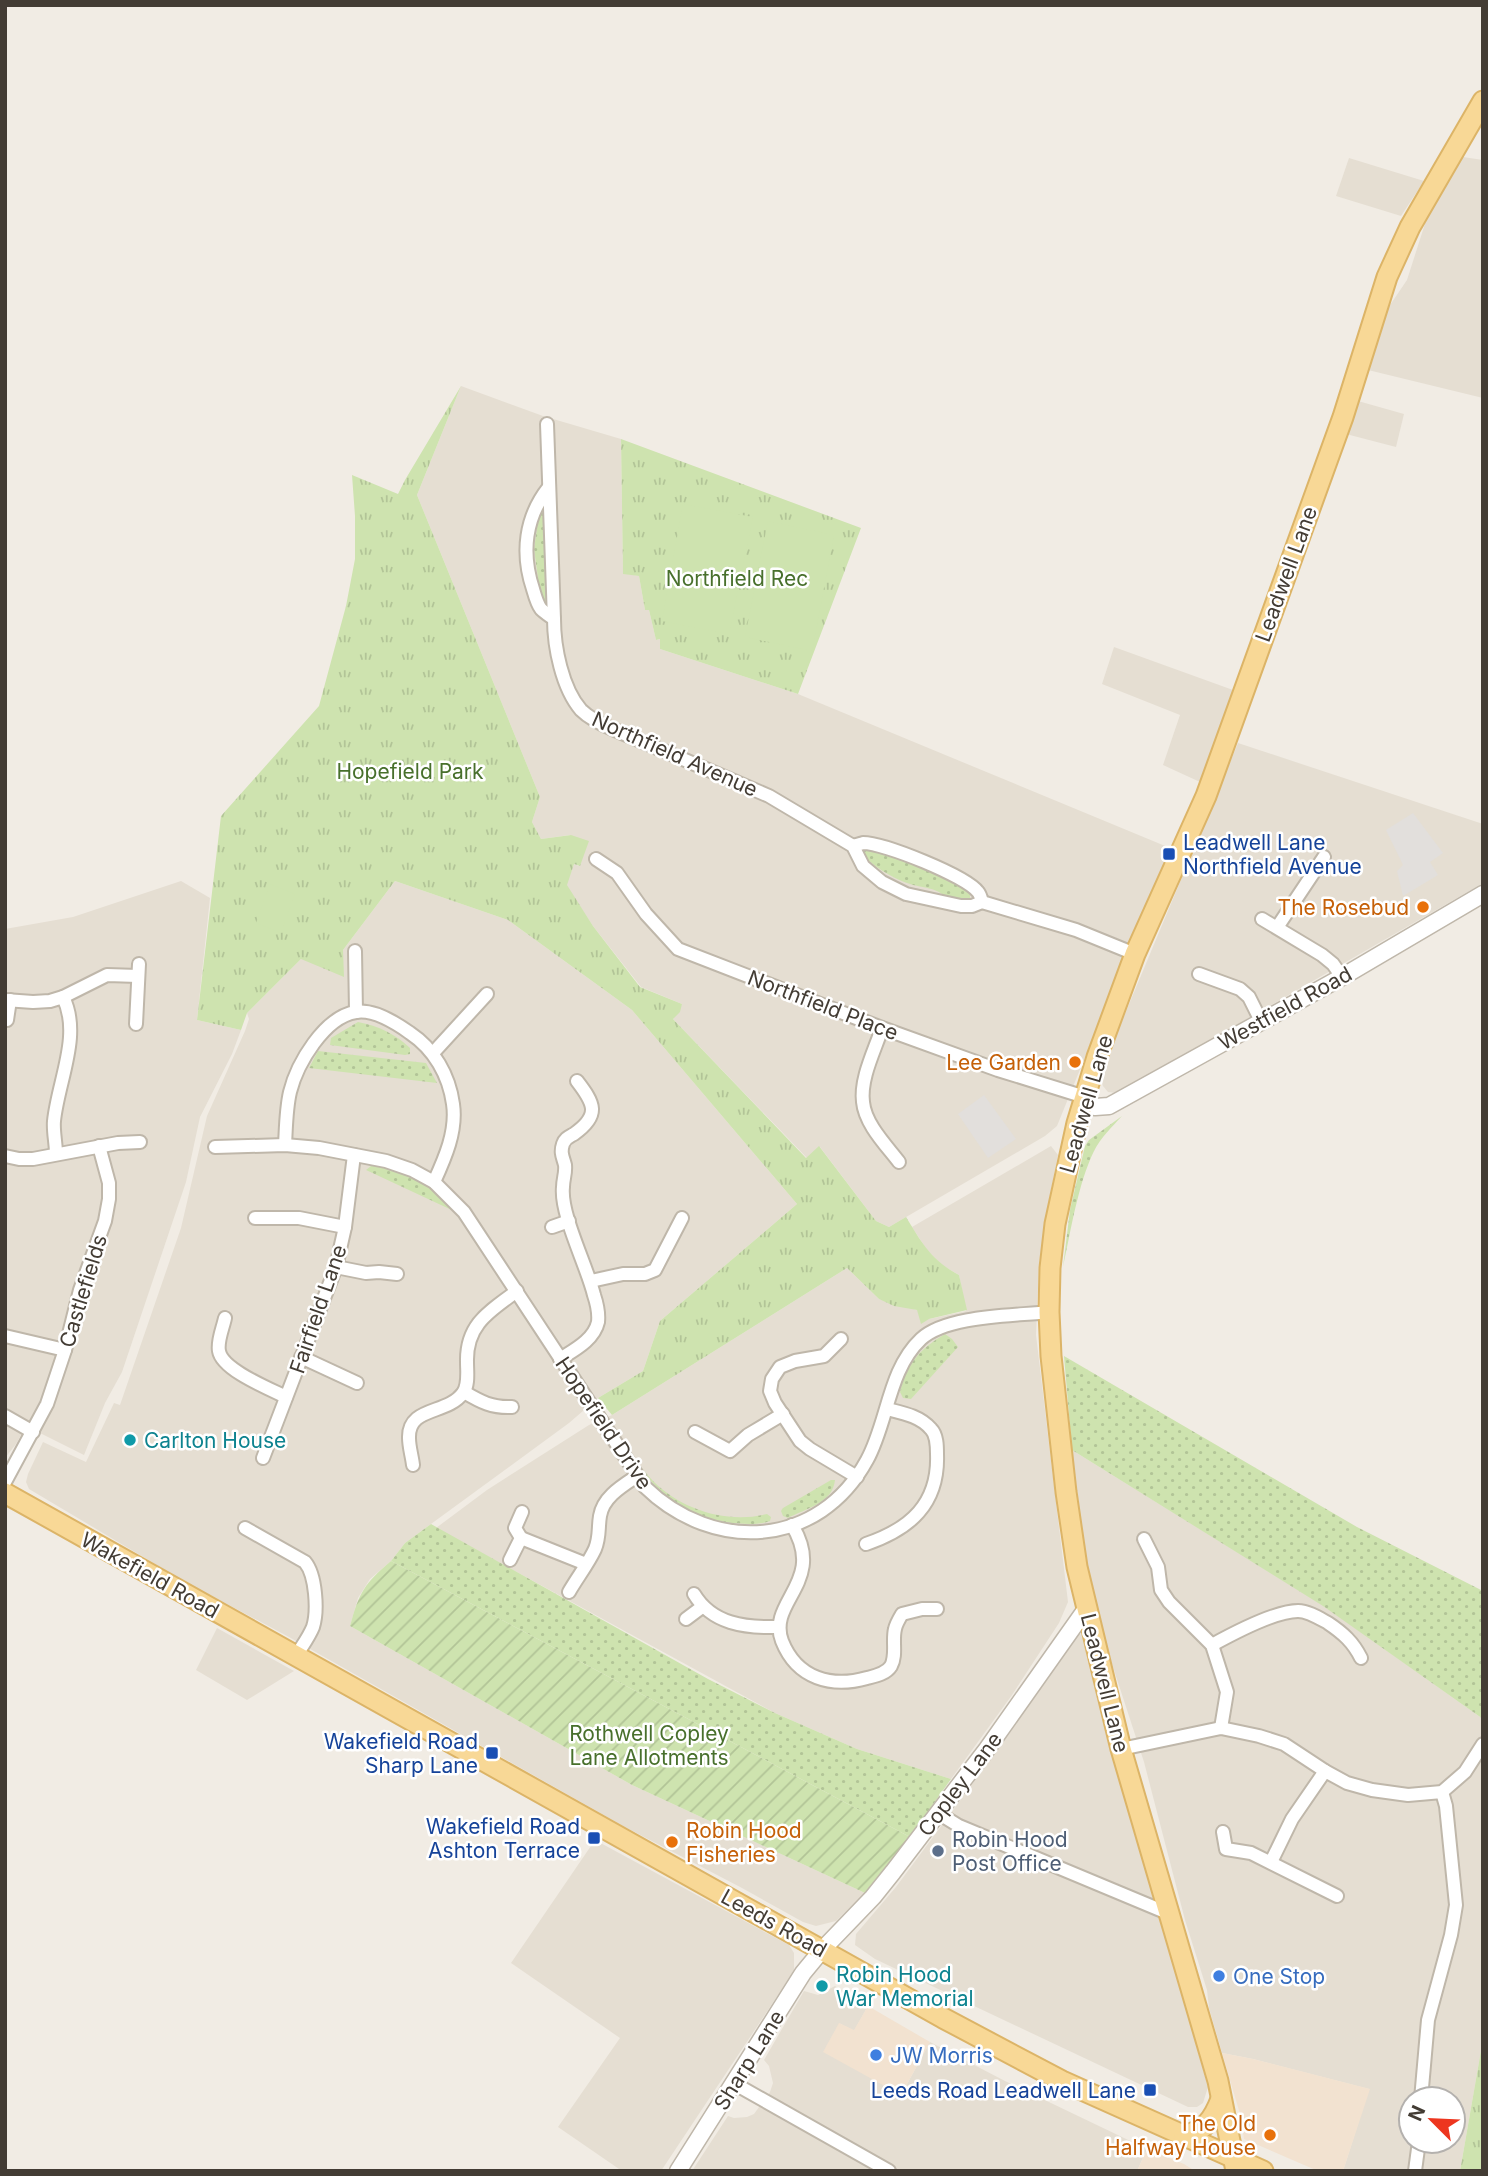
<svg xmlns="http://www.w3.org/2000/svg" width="1488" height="2176" viewBox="0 0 1488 2176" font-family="Inter,sans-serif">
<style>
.residential{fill:#e5ded2;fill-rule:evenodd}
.commercial{fill:#f2e2d0}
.grass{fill:url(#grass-dots)}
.park{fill:url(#park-tufts)}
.garden{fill:url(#garden-furrows)}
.pitch{fill:#cee3af}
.parking{fill:#e2dfdc}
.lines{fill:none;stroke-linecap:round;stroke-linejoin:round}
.minor-casing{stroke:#bfb7aa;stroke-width:16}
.tertiary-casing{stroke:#bfb7aa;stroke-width:19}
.primary-casing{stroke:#dcb467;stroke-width:23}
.minor{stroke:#fff;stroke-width:12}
.tertiary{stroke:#fff;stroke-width:16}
.primary{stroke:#f8d896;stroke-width:19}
.transit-dot{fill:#1a4fb4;stroke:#fff;stroke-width:2.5}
.food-dot{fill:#e8710a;stroke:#fff;stroke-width:2.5}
.culture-dot{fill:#0f9aa8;stroke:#fff;stroke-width:2.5}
.service-dot{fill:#5c6f8a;stroke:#fff;stroke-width:2.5}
.shop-dot{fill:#3f7fe0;stroke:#fff;stroke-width:2.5}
.labels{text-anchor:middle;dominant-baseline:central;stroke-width:5;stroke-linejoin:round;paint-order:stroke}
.street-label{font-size:21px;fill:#433c34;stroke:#fff}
.park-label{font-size:21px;fill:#48702c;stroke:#fff}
.transit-label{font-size:21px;fill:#164399;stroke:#fff;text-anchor:end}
.food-label{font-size:21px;fill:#c56008;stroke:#fff;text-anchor:end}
.culture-label{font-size:21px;fill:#0d838f;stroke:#fff;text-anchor:start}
.service-label{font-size:21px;fill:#4e5e75;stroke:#fff;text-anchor:start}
.shop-label{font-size:21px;fill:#366cbe;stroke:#fff;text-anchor:start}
</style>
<defs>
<pattern id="grass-dots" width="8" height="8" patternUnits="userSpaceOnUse" patternTransform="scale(1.75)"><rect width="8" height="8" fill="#cee3af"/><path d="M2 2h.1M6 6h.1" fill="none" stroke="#b2c497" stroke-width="1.8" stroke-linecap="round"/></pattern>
<pattern id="park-tufts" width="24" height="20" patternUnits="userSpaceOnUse" patternTransform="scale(1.75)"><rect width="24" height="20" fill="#cee3af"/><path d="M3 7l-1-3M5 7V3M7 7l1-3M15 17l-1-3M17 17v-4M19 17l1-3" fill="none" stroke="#b2c497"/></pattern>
<pattern id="garden-furrows" width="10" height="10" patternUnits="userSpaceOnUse" patternTransform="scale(1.75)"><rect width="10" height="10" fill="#cee3af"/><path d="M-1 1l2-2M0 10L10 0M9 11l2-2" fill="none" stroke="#b2c497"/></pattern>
</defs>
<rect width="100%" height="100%" fill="#f1ece4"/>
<g class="residential">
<path d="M1463,157L1483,160V398L1368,370L1386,311L1407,280L1430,208Z"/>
<path d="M1349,158L1424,181L1401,216L1336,196Z"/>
<path d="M461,386L543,416L621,439L623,573L639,576L645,610H649L656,640L660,639V649L798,694L1170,848L1057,1126L1045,1136L889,1227L876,1221L820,1147L807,1158L673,1019L682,1004L641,987L593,926L566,885L574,864L579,866L570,835L541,839L532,822L540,797L417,495Z"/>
<path d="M1358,401L1404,414L1396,447L1346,434Z"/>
<path d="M1114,647L1233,690L1200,782L1163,765L1180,715L1102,684Z"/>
<path d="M1238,743L1483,824V883L1127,1088L1116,1093L1108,1092L1103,1086L1101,1079L1117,1033Z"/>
<path d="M181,881L210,898L197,1020L241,1030L232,1054L200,1117L186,1182L122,1372L105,1403L84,1455L26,1426L16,1444L5,1458V929L73,917Z"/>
<path d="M395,881L508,920L632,1010L797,1204L660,1321L643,1371L598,1398L569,1423L405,1543L391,1561L370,1579L358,1598L350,1626L632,1785L865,1893L836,1921L816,1926L803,1922L742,1888L625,1827L289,1637L182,1580L29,1489L26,1482L28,1474L43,1442L86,1462L114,1403L120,1405L181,1228L207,1116L245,1031L249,1019L247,1013L301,959L343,950Z"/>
<path d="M1051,1146L1058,1155L1046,1215L1039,1264L1036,1335L1068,1602L1059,1623L1012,1695L951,1779L857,1749L775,1713L436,1528L487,1490L589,1425L612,1415L847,1268L879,1299L917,1310L929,1319L966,1311L959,1275L942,1265L927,1250L912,1227Z"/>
<path d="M1072,1450L1324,1606L1483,1719V2039L1460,2171H1343L1369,2089L1253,2059L1222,2053L1209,2008L1207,1990L1185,1920L1144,1762L1096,1615L1085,1554ZM1411,2099H1453V2141H1411Z"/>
<path d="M217,1628L294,1671L247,1700L196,1670Z"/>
<path d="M1079,1634L1085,1635L1112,1745L1208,2087L1203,2103L1197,2107H1188L934,1987L875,1959L855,1945L856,1934L896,1887L996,1752Z"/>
<path d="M595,1840L789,1945L794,1953V1971L661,2171H622L558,2127L620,2038L511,1963Z"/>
<path d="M835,1986L868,2006L854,2031L839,2023L901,2095L930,2042L1005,2081L1147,2149L1137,2171H692L728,2116L734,2118L747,2117L754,2114L770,2092L773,2083L769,2066L764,2060L804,1991L818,1995Z"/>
</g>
<g class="commercial">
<path d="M868,2006L930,2042L901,2095L823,2052L839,2023L854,2030Z"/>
<path d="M1222,2053L1253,2059L1370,2089L1343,2171H1318L1244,2139L1240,2114Z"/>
<path d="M1147,2149L1184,2164L1195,2171H1137Z"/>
</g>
<g class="grass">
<path d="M545,504L547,602L545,605L535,581L538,578L534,549L538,521L535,518Z"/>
<path d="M865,848L871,849C904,860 943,870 970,893V898L967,901L948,899C935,886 924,889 907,883C893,878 870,865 862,853Z"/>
<path d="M358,1022C379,1026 395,1034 410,1048V1054L405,1055L330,1045L331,1038Z"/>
<path d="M318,1051L426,1063L437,1083L309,1068Z"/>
<path d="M1122,1116C1112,1127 1101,1137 1094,1151C1078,1184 1071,1230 1063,1267L1070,1210L1085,1146L1089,1140Z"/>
<path d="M377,1165C408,1170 435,1189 456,1212L366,1170L371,1166Z"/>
<path d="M945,1334L952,1339L958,1347L911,1399L903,1398L900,1392C906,1364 921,1348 945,1334Z"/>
<path d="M1064,1356L1357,1527L1483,1591V1719L1323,1606L1072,1450Z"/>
<path d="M614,1428C626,1446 638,1465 653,1481C682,1510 727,1524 767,1514L771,1517L770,1521C759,1525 744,1524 732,1523C686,1518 652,1489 627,1451C623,1444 616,1435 614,1428Z"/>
<path d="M831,1480H835C833,1503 805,1509 788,1518L783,1516L781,1511L783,1508Z"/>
<path d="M431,1524L708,1679L775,1713L857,1749L951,1779L910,1837L391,1561L405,1543Z"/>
</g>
<g class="park">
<path d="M461,386L417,495L540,797L532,822L541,839L571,835L589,841L580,866L574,864L567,885L593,926L640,987L682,1004L680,1012L673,1019L806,1158L819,1146L876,1221L889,1227L906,1217C922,1243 931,1260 959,1275L967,1310L929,1319L921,1324L917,1310L894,1306L879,1299L847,1268L612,1415L598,1398L643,1371L660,1321L797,1204L632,1010L508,920L395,881L343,950L344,977L301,959L247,1013L241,1030L197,1020L221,816L319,706L346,606L355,559V516L352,475L398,494L405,480Z"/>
<path d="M621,439L861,528L798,694L660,649V639L656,640L649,610H645L639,576L623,574Z"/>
<path d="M1483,2039V2171H1460Z"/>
</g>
<path class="garden" d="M391,1561L910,1837L865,1893L632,1785L350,1626C359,1592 365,1583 391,1561Z"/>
<g class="pitch">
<path d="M683,504L753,517L729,634L662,621Z"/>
<path d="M768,521L834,535L812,651L745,637Z"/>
<path d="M270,884L295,894L281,933L256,923Z"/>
</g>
<g class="parking">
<path d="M1413,813L1443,853L1430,862L1438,875L1403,896L1397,871L1403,865L1386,830Z"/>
<path d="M984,1095L1016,1139L988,1158L958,1114Z"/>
</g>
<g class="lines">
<g class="minor-casing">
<g id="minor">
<path d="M547,424L554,619"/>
<path d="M549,487C525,517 521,553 533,589C535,596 537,604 541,609C545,613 550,616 554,619C554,647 562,688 581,710C590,719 603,725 615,730L769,796L853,846L863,866L882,882L906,894L961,906H972L982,902L1076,930L1135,954"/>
<path d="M853,846C855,845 861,844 863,843C884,843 966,876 978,892C980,894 981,898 982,902"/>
<path d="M596,859L617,873L646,914L678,949L882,1028L998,1070L1085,1097"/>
<path d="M1262,919L1322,955L1333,964L1342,977"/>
<path d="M1278,926L1324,857"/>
<path d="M355,951L356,1012"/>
<path d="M1199,974L1240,989L1249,997L1261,1021"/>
<path d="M5,1000L33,1002L50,1001L63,997L107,975L138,976"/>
<path d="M7,1020L10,1000"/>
<path d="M136,1024L139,964"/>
<path d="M882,1028C875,1050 860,1078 863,1102C865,1124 886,1145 899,1162"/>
<path d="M433,1053L487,994"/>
<path d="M285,1145C286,1128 286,1109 290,1092C297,1064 324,1017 356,1012C374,1009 396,1023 410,1033C434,1049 449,1075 453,1104C457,1131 445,1158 434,1182"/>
<path d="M215,1147L285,1145L319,1148L386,1161L412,1170L434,1182L464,1212L645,1487C714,1554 819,1548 867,1460C888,1422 888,1370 921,1339C947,1315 1014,1316 1049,1312"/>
<path d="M56,1154C56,1143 53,1131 54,1121C58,1081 82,1035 63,997"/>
<path d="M5,1156L19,1159H33L118,1143L140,1142"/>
<path d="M255,1218H299L345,1227"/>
<path d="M552,1227L569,1221"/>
<path d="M336,1267L366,1273L379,1272L397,1274"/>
<path d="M591,1281L623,1274H645L655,1270L682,1218"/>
<path d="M225,1318C223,1328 217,1341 219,1351C222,1370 270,1389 286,1397"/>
<path d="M5,1336L65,1350"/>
<path d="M841,1339L824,1356L795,1361L780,1367L772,1379L770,1391L775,1403L800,1441L810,1449L857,1477"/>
<path d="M301,1357L357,1383"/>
<path d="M560,1359C574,1350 594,1340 598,1322C599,1313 597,1304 594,1295C587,1266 560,1214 563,1187C563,1179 566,1173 565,1165C563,1157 560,1153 563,1144C565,1138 569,1137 574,1134C601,1115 594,1103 577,1081"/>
<path d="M464,1392C481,1402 492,1408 512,1407"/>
<path d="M5,1416L33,1432"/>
<path d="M695,1432L730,1451L748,1435L783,1414"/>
<path d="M263,1458L336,1267L345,1227L354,1155"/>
<path d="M413,1465C412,1456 409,1447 409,1438C408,1406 447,1415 463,1393C469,1385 467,1372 467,1362C466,1324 490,1311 517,1291"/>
<path d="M5,1482L47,1404L65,1350L80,1290L105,1221L109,1199V1183L99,1146"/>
<path d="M792,1525C827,1582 767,1601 782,1641C797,1679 832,1688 867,1678C875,1676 886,1674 891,1666C897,1655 892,1641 895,1629C896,1624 899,1619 902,1614L922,1609H937"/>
<path d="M245,1528L305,1562C316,1575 318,1611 313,1627C309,1637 302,1646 296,1656"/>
<path d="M521,1538L586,1564"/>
<path d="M1144,1539L1158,1567L1161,1590L1169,1602L1212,1645L1227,1692L1221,1728"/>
<path d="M866,1544C910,1529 939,1504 937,1454C937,1446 937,1435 931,1429C920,1416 903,1413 887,1409"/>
<path d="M510,1560L521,1538L515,1528L522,1512"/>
<path d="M569,1592C577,1578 588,1564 595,1549C600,1537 598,1528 600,1516C603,1497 622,1486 637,1476"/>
<path d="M694,1594C712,1624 745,1628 778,1627"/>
<path d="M686,1619L702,1607"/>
<path d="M1212,1645C1232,1634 1276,1611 1298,1611C1308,1611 1319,1618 1328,1623C1343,1633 1353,1642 1361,1658"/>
<path d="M1121,1749L1221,1728L1259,1736L1284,1744L1325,1771L1347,1783L1372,1790L1408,1795L1442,1792L1465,1772L1483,1744"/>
<path d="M938,1813L959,1826L1170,1914"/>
<path d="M1223,1832L1226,1849L1251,1853L1337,1896"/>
<path d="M1271,1862L1292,1819L1325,1771"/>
<path d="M735,2084L889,2171"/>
<path d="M1421,2099L1428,2020L1451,1935L1456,1905L1446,1806L1442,1792"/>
<path d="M1415,2171L1419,2141"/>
</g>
</g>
<g class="tertiary-casing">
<g id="tertiary">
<path d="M1083,1104L1095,1107L1109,1106L1342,977L1483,894"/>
<path d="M678,2171L803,1973L822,1950L873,1897L893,1872L987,1749L1086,1609"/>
</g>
</g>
<g class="primary-casing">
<g id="primary">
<path d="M5,1493L943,2018L1062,2081L1263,2171"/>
<path d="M1184,2136C1205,2130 1213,2120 1221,2099"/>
<path d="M1236,2171L1218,2081L1121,1749L1077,1567L1066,1492L1051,1356L1049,1312L1050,1268L1055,1224L1077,1123L1097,1057L1135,954L1206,796L1343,417L1387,277L1410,227L1483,101"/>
</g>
</g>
<use href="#minor" class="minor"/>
<use href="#tertiary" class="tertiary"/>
<use href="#primary" class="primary"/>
</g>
<g class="transit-dot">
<rect x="1162" y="847" width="14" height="14" rx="3.5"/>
<rect x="485" y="1746" width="14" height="14" rx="3.5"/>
<rect x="587" y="1831" width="14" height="14" rx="3.5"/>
<rect x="1143" y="2083" width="14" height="14" rx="3.5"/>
</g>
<g class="food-dot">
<circle cx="1423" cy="907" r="7"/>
<circle cx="1075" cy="1062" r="7"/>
<circle cx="672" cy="1842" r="7"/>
<circle cx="1270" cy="2135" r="7"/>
</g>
<g class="culture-dot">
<circle cx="130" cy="1440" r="7"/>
<circle cx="822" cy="1986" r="7"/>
</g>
<circle class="service-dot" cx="938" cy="1851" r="7"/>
<g class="shop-dot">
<circle cx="1219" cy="1976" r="7"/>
<circle cx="876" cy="2055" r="7"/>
</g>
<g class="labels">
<g class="street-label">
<text transform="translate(1286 574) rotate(-70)">Leadwell Lane</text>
<text transform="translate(675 754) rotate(24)">Northfield Avenue</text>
<text transform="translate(823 1005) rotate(21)">Northfield Place</text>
<text transform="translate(1285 1008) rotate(-29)">Westfield Road</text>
<text transform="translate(1086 1104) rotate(-74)">Leadwell Lane</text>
<text transform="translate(83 1291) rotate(-73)">Castlefields</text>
<text transform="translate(318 1309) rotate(-71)">Fairfield Lane</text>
<text transform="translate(604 1423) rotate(56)">Hopefield Drive</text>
<text transform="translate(150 1575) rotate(29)">Wakefield Road</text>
<text transform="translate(1105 1683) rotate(76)">Leadwell Lane</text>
<text transform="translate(960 1784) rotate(-53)">Copley Lane</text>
<text transform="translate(774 1923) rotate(29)">Leeds Road</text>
<text transform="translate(749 2060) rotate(-58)">Sharp Lane</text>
</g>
<g class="park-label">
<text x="737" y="578">Northfield Rec</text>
<text x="410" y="771">Hopefield Park</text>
<text x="649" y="1733">Rothwell Copley<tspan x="649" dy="24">Lane Allotments</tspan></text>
</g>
<g class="transit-label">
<text x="1183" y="842" text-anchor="start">Leadwell Lane<tspan x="1183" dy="24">Northfield Avenue</tspan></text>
<text x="478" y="1741">Wakefield Road<tspan x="478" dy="24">Sharp Lane</tspan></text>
<text x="580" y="1826">Wakefield Road<tspan x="580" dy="24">Ashton Terrace</tspan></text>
<text x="1136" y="2090">Leeds Road Leadwell Lane</text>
</g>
<g class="food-label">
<text x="1409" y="907">The Rosebud</text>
<text x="1061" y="1062">Lee Garden</text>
<text x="686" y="1830" text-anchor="start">Robin Hood<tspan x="686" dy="24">Fisheries</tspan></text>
<text x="1256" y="2123">The Old<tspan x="1256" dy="24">Halfway House</tspan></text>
</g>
<g class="culture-label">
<text x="144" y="1440">Carlton House</text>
<text x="836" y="1974">Robin Hood<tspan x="836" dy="24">War Memorial</tspan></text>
</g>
<g class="service-label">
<text x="952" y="1839">Robin Hood<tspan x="952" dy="24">Post Office</tspan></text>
</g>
<g class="shop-label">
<text x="1233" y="1976">One Stop</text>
<text x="890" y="2055">JW Morris</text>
</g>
</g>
<rect width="1488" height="2176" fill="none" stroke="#433c34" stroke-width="14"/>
<g transform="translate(1432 2120) rotate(294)"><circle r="33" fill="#ffffff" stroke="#b4b1ae" stroke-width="2"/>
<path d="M0-5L12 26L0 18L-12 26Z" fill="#ed361f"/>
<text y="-10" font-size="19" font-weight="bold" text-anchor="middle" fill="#433c34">N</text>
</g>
</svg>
